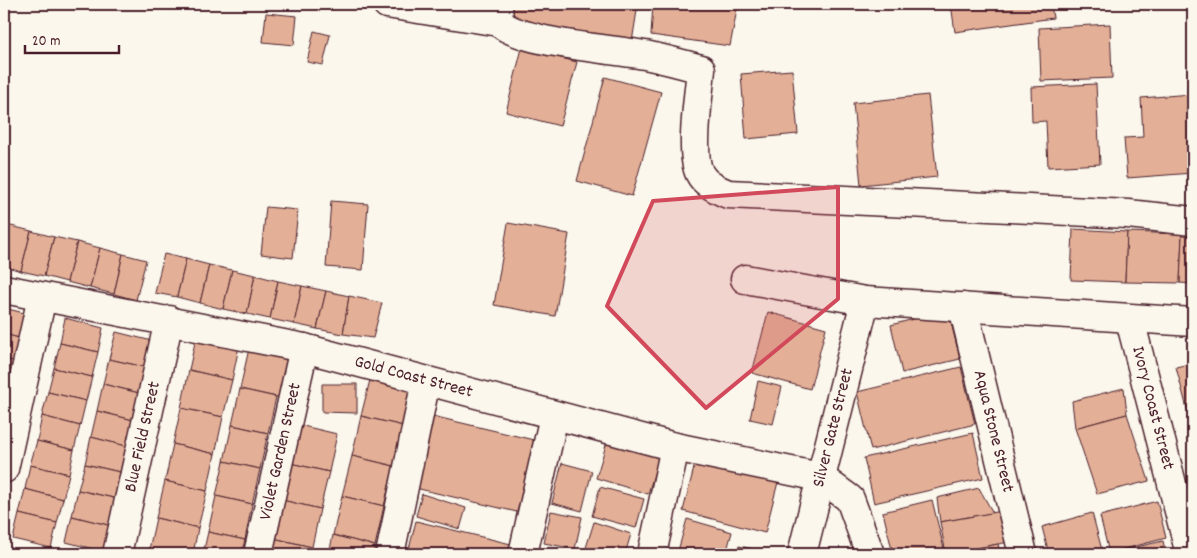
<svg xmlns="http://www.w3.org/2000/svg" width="1197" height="558" viewBox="0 0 1197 558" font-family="Dekko,sans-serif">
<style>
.building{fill:#e3b097;stroke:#4a1f2b}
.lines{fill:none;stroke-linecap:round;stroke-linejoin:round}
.minor-casing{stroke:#4a1f2b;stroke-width:31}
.minor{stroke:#fbf7ec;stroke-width:28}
.marked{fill:#d1495b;fill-opacity:0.2;stroke:#d1495b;stroke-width:4;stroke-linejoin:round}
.labels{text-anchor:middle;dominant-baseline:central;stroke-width:4;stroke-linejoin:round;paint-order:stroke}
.street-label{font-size:18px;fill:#4a1f2b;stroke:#fbf7ec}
</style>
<rect width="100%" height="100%" fill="#fbf7ec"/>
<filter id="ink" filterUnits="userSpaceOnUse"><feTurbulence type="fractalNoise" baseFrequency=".02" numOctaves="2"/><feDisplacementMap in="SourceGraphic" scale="10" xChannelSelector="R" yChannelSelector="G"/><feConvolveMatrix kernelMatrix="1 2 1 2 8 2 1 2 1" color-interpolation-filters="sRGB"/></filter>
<g filter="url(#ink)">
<g class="building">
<path d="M505,4H638L632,42L502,22Z"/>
<path d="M653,4H738L730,46L651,35Z"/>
<path d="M951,4H1051L1053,18L955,32Z"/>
<path d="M266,13L297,16L294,45L263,42Z"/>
<path d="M1110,24L1112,78L1041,81L1039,28Z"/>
<path d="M314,31L330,35L323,65L307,62Z"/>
<path d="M522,48L577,62L560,126L506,112Z"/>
<path d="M792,70L798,134L746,139L741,74Z"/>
<path d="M605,77L661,92L632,196L577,181Z"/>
<path d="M1096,84L1100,164L1048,167L1046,121L1032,122L1031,87Z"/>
<path d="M1191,94L1193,173L1127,178L1124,138L1143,137L1141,98Z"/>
<path d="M928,95L937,177L861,185L853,103Z"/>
<path d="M331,201L368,204L363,270L326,267Z"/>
<path d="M266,207L298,210L293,258L261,254Z"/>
<path d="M508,223L569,234L555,316L494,305Z"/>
<path d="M7,225L31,231L21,271L4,266V239Z"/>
<path d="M1073,229L1127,232L1125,282L1071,280Z"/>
<path d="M31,231L54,237L44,276L21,271Z"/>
<path d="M1127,232L1182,234L1180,283L1125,282Z"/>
<path d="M1182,234H1193V284L1180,283Z"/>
<path d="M54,237L77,242L67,282L44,276Z"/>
<path d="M77,242L100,248L90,288L67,282Z"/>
<path d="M100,248L123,254L114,294L90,288Z"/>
<path d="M123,254L146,260L136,300L114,294Z"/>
<path d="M164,254L186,259L177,297L155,293Z"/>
<path d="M186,259L209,265L200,303L177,297Z"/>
<path d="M209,265L232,270L223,309L200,303Z"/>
<path d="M232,270L255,275L247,314L223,309Z"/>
<path d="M255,275L278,281L270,319L247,314Z"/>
<path d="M278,281L302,286L294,324L270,319Z"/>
<path d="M302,286L326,291L317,329L294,324Z"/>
<path d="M326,291L349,296L343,334L317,329Z"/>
<path d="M349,296L382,303L373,338L343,334Z"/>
<path d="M4,308L24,313L19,338L4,334Z"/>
<path d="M948,310L960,359L902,373L891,325Z"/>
<path d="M768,312L826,328L810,389L752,373Z"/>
<path d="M65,318L103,328L98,352L60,343Z"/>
<path d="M116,332L156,342L149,368L109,359Z"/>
<path d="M197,333L240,342L232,380L189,370Z"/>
<path d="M4,334L19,338L13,361L4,359Z"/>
<path d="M60,343L98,352L92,377L54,368Z"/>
<path d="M250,344L291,353L281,398L240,389Z"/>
<path d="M4,359L13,361L7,386L4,385Z"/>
<path d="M109,359L149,368L143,394L103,384Z"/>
<path d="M1193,363V419L1190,420L1176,367Z"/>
<path d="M961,367L975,424L871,450L857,392Z"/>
<path d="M54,368L92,377L86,401L48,392Z"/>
<path d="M189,370L232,380L223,417L181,408Z"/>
<path d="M371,376L413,386L403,426L361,416Z"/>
<path d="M758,381L782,387L773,424L750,419Z"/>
<path d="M103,384L143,394L137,421L97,411Z"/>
<path d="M322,384H357V413L322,412Z"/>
<path d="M1124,388L1127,414L1075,428L1072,401Z"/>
<path d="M240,389L276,397L268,433L232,425Z"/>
<path d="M48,392L86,401L80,426L42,416Z"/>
<path d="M181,408L223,417L215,454L173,444Z"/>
<path d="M97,411L137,421L130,447L91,437Z"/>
<path d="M1127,414L1149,481L1097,494L1075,428Z"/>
<path d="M428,415L538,441L521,513L411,487Z"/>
<path d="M42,416L80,426L74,450L37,441Z"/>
<path d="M361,416L403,426L394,466L352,456Z"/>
<path d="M232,425L268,433L260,469L224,461Z"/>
<path d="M299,425L337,434L329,472L290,463Z"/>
<path d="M973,433L983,478L874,503L864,458Z"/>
<path d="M609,435L661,451L648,494L596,478Z"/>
<path d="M91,437L130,447L124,473L85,464Z"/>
<path d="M37,441L74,450L69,474L30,465Z"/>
<path d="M173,444L215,454L207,491L165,481Z"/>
<path d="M352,456L394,466L384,506L342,496Z"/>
<path d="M697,456L779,478L765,533L683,511Z"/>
<path d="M224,461L260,469L252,504L216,496Z"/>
<path d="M290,463L329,472L320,509L282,500Z"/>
<path d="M562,463L592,471L582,511L552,503Z"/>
<path d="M85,464L124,473L118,499L78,490Z"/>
<path d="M30,465L69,474L63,499L25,489Z"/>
<path d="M165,481L207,491L198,528L156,518Z"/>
<path d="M600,487L644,499L636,528L592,516Z"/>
<path d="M979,488L993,513L940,522L937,498Z"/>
<path d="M25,489L63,499L57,523L19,514Z"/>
<path d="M78,490L118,499L112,526L72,516Z"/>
<path d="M422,494L466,508L460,529L416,516Z"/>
<path d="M216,496L252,504L245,540L208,532Z"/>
<path d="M342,496L384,506L375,546L333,535Z"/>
<path d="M282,500L320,509L312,547L273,538Z"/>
<path d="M932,500L944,549L921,554H893L883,512Z"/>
<path d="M1157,501L1166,538L1109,553L1100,516Z"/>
<path d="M1008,510L1014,541L946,554L940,522Z"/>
<path d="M551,511L582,517L575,549L544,543Z"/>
<path d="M1092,513L1103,554H1049L1042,527Z"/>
<path d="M19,514L57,523L51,548L13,539Z"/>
<path d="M72,516L112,526L105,552L66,542Z"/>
<path d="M156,518L198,528L193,554H148Z"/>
<path d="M687,519L732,532L726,554H690L678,551Z"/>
<path d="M416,521L519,546L517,554H431L409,549Z"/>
<path d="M594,522L631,534L625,554H598L585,551Z"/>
<path d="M208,532L245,540L241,554H203Z"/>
<path d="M333,535L375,546L373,554H329Z"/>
<path d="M273,538L312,547L310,554H269Z"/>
<path d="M1163,541L1166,554H1110V553Z"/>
<path d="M998,544L1000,554H946Z"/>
<path d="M739,546L777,554H738Z"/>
</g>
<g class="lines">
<g class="minor-casing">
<g id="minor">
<path d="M387,4L499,22"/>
<path d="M498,4L499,22C518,43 614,49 645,55C664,59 683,64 701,69C699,93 689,155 700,174C705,184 718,190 728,194L1128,214L1193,221"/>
<path d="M745,279L865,301L1193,322"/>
<path id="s1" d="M4,289L304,348L675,447L820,477L850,499L870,554"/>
<path id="s2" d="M963,307L1023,554"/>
<path id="s3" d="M1130,320L1190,554"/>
<path d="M4,469L42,297"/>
<path id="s4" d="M117,554L169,320"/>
<path id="s5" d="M258,554L304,348"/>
<path d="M390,554L426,381"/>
<path d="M523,554L554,416"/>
<path d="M652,554L675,447"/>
<path id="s6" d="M802,554L865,301"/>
</g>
</g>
<use href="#minor" class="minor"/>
</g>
</g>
<path class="marked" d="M838,187V299L706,408L607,306L653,201Z"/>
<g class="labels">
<g class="street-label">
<text stroke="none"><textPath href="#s1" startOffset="419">Gold Coast Street</textPath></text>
<text stroke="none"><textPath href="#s3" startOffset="91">Ivory Coast Street</textPath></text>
<text stroke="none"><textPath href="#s6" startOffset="130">Silver Gate Street</textPath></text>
<text stroke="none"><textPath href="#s2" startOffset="128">Aqua Stone Street</textPath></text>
<text stroke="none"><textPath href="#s4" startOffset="120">Blue Field Street</textPath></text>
<text stroke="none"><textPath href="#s5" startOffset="105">Violet Garden Street</textPath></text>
</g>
</g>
<rect width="1197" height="558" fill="none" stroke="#fbf7ec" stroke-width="20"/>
<rect x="10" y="10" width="1177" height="538" fill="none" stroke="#4a1f2b" stroke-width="2" filter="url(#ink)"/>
<path d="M25 45v8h94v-8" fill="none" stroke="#4a1f2b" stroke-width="2.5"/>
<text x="32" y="45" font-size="15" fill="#4a1f2b" stroke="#fbf7ec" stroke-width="4" paint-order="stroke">20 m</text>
</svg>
